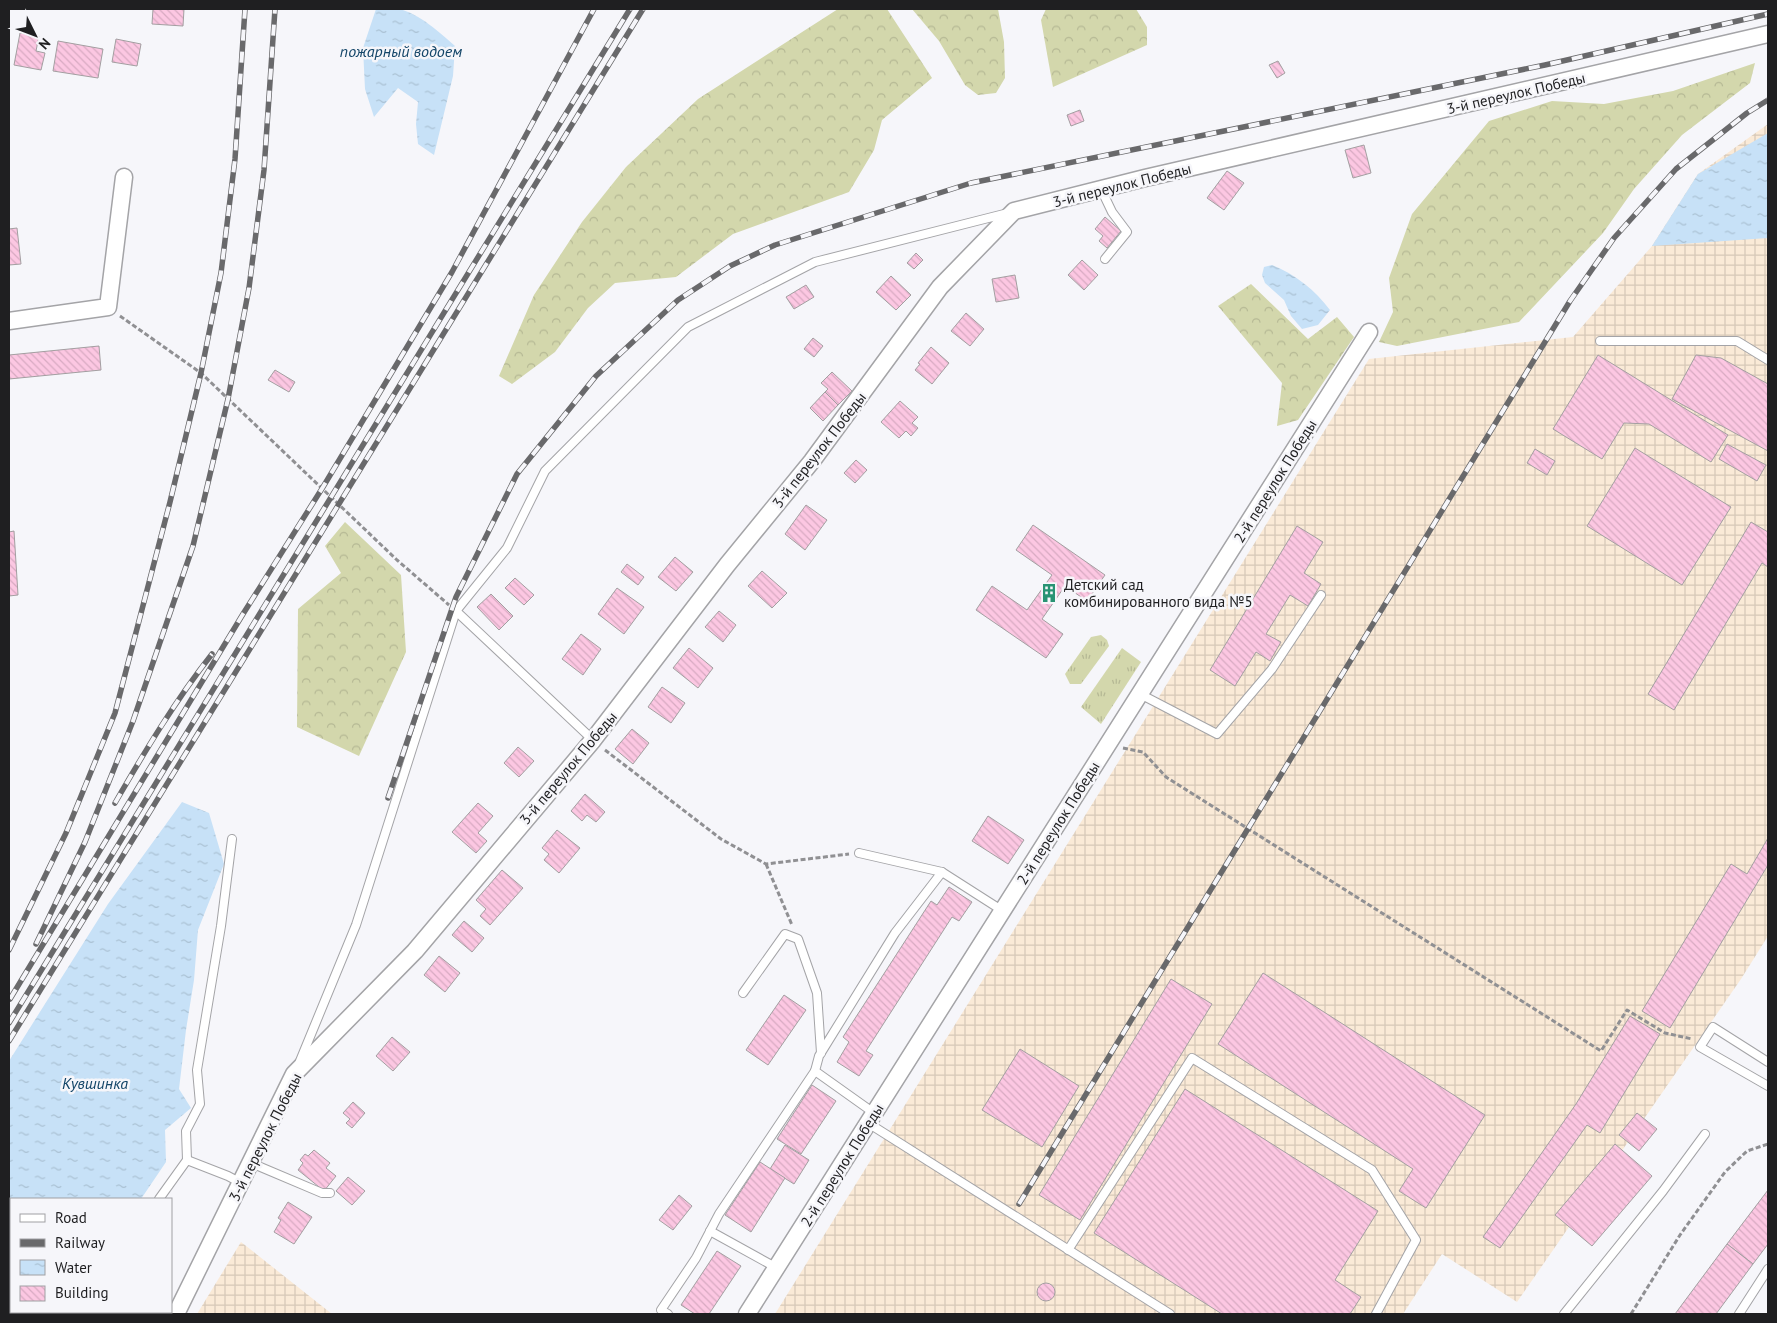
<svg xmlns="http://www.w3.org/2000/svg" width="1777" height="1323" viewBox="0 0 1777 1323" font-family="'PT Sans',sans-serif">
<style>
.industrial{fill:url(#industrial-grid)}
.grass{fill:url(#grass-tufts)}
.forest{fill:url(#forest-crowns)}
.water{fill:url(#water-ripples)}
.building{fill:url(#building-back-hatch);stroke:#a39fa1}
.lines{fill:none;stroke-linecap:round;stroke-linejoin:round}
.service-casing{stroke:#a4a4a7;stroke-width:10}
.minor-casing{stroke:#a4a4a7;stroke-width:19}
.path{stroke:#909093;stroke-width:3;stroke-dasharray:5 2.5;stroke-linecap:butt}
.service{stroke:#fff;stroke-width:8}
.minor{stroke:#fff;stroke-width:16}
.rail-casing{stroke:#69696b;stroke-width:5.5}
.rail{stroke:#f6f6fa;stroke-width:4;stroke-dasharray:11;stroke-linecap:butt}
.labels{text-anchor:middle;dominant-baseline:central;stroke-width:5;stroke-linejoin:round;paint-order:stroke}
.street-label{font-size:15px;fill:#1f1f21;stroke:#f6f6fa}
.poi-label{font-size:15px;fill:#1f1f21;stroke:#f6f6fa;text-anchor:start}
.water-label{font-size:16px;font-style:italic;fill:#134568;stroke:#f6f6fa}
</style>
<defs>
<pattern id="industrial-grid" width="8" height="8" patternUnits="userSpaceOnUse" patternTransform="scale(1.25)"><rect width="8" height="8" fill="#faead7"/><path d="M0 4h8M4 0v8" fill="none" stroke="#d6c8b8"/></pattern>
<pattern id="grass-tufts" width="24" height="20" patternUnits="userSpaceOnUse" patternTransform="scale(1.25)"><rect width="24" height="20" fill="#d3d7ac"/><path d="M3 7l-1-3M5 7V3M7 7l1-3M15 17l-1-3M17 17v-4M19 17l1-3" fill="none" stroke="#b5b894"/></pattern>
<pattern id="forest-crowns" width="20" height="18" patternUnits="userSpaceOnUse" patternTransform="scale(1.25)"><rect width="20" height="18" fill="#d3d7ac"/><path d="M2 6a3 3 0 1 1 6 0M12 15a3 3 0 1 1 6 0" fill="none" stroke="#b5b894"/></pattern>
<pattern id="water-ripples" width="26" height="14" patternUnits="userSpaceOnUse" patternTransform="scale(1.25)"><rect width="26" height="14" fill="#c7e1f7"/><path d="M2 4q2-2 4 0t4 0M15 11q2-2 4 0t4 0" fill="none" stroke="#aac1d3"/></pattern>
<pattern id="building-back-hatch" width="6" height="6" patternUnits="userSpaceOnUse" patternTransform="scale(1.25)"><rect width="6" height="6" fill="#fcc7e2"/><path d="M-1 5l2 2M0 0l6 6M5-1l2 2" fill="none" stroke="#d8aac2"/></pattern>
</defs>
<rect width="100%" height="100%" fill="#f6f6fa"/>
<g class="industrial">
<path d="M1768,124V936L1741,979L1517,1302L1442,1254L1403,1314H775L1369,359L1573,337L1652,246L1698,174Z"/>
<path d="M9,1234L11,1235V1312H135L139,1314H9Z"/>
<path d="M241,1242L332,1314H197Z"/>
</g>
<g class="grass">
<path d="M1101,635L1107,640L1109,646L1081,684H1070L1065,674L1091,637Z"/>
<path d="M1122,648L1141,662L1101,724L1081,707Z"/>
</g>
<g class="forest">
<path d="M838,9H887L932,78L882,120L874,150L849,192L733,234L676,277L615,283L588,308L555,352L512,384L499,376L534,295L582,222L626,167L698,99Z"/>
<path d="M912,9H998L1004,42L1005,78L996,93L978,95L965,85L939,41Z"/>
<path d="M1046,9H1136L1147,27V45L1053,87L1041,20Z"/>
<path d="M1755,63L1750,83L1682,135L1634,189L1603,233L1519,322L1397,346L1379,342L1393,312L1389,278L1412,214L1489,121L1552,101L1604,104L1673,91Z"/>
<path d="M1251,284L1308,339L1337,317L1354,337L1298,420L1277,426L1282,383L1218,306Z"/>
<path d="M345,522L401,575L406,652L359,756L297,727L298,609L341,573L325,546Z"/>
</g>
<g class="water">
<path d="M376,9C383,9 392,8 399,9C420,14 439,32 455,46L453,76L434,155L418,144L416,124L418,102L398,88L374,117L365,89L363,48Z"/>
<path d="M1768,133V238L1652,246L1698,174Z"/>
<path d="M1272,265C1295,274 1315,290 1330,310L1318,325L1302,329L1291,316L1284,300L1265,283L1262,275L1264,267Z"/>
<path d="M182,802L209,813L224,864L198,930L194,980L186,1030L179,1089L191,1108L165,1130L166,1162L141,1199H11V1210L9,1208V1061L108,904Z"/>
</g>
<g class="building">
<path d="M153,9H184L183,26L152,24Z"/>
<path d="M20,33L39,36L36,51L45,53L41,70L14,65Z"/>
<path d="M116,39L141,44L137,66L112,62Z"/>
<path d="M58,41L103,49L98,78L53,71Z"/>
<path d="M1278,61L1285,73L1277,78L1269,65Z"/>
<path d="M1080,110L1084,121L1071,126L1067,115Z"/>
<path d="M1364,145L1371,173L1353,178L1345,150Z"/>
<path d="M1227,171L1244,183L1224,210L1207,198Z"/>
<path d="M1105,217L1121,231L1107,248L1099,241L1103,236L1095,229Z"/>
<path d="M17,228L21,264L9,265V229Z"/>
<path d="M916,253L923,260L914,269L907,263Z"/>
<path d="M1082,260L1098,275L1084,290L1068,275Z"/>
<path d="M1015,275L1019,298L996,302L992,279Z"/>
<path d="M891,276L911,295L896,310L876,292Z"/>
<path d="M806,285L814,297L794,309L786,297Z"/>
<path d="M966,313L984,329L970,346L951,331Z"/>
<path d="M813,338L823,346L814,357L804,349Z"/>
<path d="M99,346L101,370L9,379V355Z"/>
<path d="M931,347L949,363L932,384L915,370L920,364L918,363Z"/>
<path d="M1598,355L1728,435L1711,462L1649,424L1624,423L1602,459L1553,429Z"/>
<path d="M1696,355L1721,358L1768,384V451L1672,399Z"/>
<path d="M275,370L295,382L289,392L268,380Z"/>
<path d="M832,372L852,391L838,405L825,392L828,389L821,383Z"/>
<path d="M825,392L838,405L823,421L810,408Z"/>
<path d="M900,401L918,417L912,423L918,428L911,436L906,431L899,438L881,422Z"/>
<path d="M1727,444L1766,465L1757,481L1719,459Z"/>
<path d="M1635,448L1731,507L1682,585L1587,526Z"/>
<path d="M1535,449L1555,461L1547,475L1527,463Z"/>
<path d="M856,460L867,470L855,483L844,473Z"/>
<path d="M806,505L827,520L805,550L785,534Z"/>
<path d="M1751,522L1768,532V567L1762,563L1674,710L1648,694Z"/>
<path d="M1033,525L1105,575L1087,601L1065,586L1042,619L1063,634L1046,658L976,610L992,586L1027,610L1052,575L1016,550Z"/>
<path d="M1297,526L1323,542L1304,573L1321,584L1308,606L1290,595L1266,634L1281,642L1270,661L1256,652L1235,686L1210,670Z"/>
<path d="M14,531L18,595L9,596V532Z"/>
<path d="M675,557L693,572L676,591L658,577Z"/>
<path d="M627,564L644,577L638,585L621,572Z"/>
<path d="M762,571L787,593L772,608L748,586Z"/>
<path d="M515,578L534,595L524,605L505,588Z"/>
<path d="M617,588L644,607L624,634L598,614Z"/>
<path d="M491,594L513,616L499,630L477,607Z"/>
<path d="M719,611L736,625L723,642L705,627Z"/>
<path d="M581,634L601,649L583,675L562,659Z"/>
<path d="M689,648L713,668L698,688L673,668Z"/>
<path d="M662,687L685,703L671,723L648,707Z"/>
<path d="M632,729L649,743L633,764L615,749Z"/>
<path d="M518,747L534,761L519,777L504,763Z"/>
<path d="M585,794L605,812L596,822L587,815L582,821L571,811Z"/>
<path d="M478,803L493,816L478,833L487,841L476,853L452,832Z"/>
<path d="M988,816L1024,840L1008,864L972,841Z"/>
<path d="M557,830L580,848L559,873L544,860L549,854L542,848Z"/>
<path d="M1768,838V865L1670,1028L1642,1011L1731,864L1747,874Z"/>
<path d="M502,870L523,888L490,925L480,916L486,909L476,900Z"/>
<path d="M949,887L972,902L959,921L952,917L866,1051L873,1055L859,1076L837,1062L849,1042L843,1037L931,901L937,905Z"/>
<path d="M464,921L484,938L472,952L452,935Z"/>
<path d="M439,956L460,973L445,992L424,975Z"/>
<path d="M1263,973L1485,1115L1426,1208L1399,1191L1413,1169L1218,1044Z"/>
<path d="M1171,979L1212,1004L1080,1220L1039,1195Z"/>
<path d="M784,995L806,1010L768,1065L746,1050Z"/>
<path d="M1630,1016L1660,1034L1600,1133L1587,1125L1500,1248L1483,1237L1576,1104Z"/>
<path d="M392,1037L410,1052L393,1071L376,1056Z"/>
<path d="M1020,1049L1079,1086L1042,1147L982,1110Z"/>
<path d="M812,1085L836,1101L801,1154L777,1139Z"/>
<path d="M1185,1089L1378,1211L1335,1280L1361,1297L1350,1314H1222L1094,1233Z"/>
<path d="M353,1102L365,1113L352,1128L346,1123L350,1119L343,1113Z"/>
<path d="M1637,1113L1657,1129L1639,1151L1619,1135Z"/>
<path d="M1615,1144L1652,1176L1592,1246L1555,1215Z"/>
<path d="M785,1145L809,1160L794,1184L770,1169Z"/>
<path d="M314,1150L330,1163L326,1168L336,1176L324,1191L298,1170L303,1163L300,1160L305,1154L308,1156Z"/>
<path d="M760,1162L785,1178L751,1232L725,1215Z"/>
<path d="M348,1177L365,1191L352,1205L336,1191Z"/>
<path d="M1768,1190V1244L1753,1264L1727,1244Z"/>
<path d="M679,1195L692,1206L673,1230L659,1220Z"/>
<path d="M288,1202L312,1217L294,1244L274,1232L281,1220L278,1218Z"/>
<path d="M1727,1244L1753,1264L1716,1314H1675Z"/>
<path d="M717,1251L741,1266L709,1314H695L681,1305Z"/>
<circle cx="1046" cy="1292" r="9"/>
<path d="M12,1312H38L39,1314H12Z"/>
</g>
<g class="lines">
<g class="service-casing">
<g id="service">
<path d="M1101,189L1112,212L1127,232L1105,259"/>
<path d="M1600,341H1737L1768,360"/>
<path d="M456,611L593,740"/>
<path d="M1140,694L1217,734L1272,669L1321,595"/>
<path d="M859,853L942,872L1003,911"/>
<path d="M743,993L785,934L798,939L817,993L821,1053"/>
<path d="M300,1061L356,925L456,611L507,548L545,471L688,327L815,262L1008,213"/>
<path d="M1768,1062L1713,1027L1700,1047L1768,1086"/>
<path d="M874,1113L815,1071L819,1056L895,933L942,872"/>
<path d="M868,1123L1170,1314"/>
<path d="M187,1160L186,1131L200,1104L197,1070L221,926L232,839"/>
<path d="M251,1163L322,1193H330"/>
<path d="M159,1199L187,1160L228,1176L241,1183"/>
<path d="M710,1231L777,1268"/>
<path d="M1068,1250L1192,1058L1372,1170L1416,1240L1376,1314"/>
<path d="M78,1314L80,1312"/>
<path d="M668,1314L661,1310L696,1258L719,1214L815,1071"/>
<path d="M1564,1314L1663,1191L1705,1134"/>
<path d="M1739,1314L1768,1269"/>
</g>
</g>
<g class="minor-casing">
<g id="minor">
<path d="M9,321L108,307L124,177"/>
<path d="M176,1314L294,1074L415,951L593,740L727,565L812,461L940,287L1014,211L1145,178L1768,34"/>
<path d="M747,1314L1369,332"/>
</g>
</g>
<g class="path">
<path d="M120,316L201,373L397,560L449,605"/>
<path d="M1123,748L1143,752L1166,777L1601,1051L1627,1010L1665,1033L1692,1039"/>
<path d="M605,750L721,839L766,864L849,854"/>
<path d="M766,864L792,925"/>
<path d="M9,1229L11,1230"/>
<path d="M1631,1314L1680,1235L1725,1172L1747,1151L1768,1144"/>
</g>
<use href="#service" class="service"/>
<use href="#minor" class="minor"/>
<g class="rail-casing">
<g id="rail">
<path d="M388,798L456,597L517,474L596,376L678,300L730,266L775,245L971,183L1545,65L1768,14"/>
<path d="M115,803C145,751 175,701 212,654"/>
<path d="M36,944L85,842L133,721L193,546L228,399L249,288L264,170L275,9"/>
<path d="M9,950L66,833L115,713L170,502L201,373L221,273L235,159L245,9"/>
<path d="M10,999L243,614L323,487L452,272L594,9"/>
<path d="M9,1023L630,9"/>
<path d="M9,1041L643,9"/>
<path d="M1019,1204L1570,301L1614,238L1676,169L1747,113L1768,100"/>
</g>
</g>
<use href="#rail" class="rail"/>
</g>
<defs>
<g id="building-bare" transform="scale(1.5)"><path d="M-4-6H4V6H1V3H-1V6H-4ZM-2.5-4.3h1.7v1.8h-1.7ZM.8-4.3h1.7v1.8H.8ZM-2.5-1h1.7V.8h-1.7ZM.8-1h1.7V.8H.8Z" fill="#289373" stroke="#f6f6fa" stroke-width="2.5" paint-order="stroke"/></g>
</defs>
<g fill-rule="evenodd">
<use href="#building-bare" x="1049" y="593"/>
</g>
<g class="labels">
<g class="street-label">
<text transform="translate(1516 93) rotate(-13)">3-й переулок Победы</text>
<text transform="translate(1122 185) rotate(-14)">3-й переулок Победы</text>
<text transform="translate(819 450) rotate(-52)">3-й переулок Победы</text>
<text transform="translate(1275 481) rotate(-58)">2-й переулок Победы</text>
<text transform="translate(568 768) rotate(-50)">3-й переулок Победы</text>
<text transform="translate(1058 823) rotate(-58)">2-й переулок Победы</text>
<text transform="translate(265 1137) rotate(-63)">3-й переулок Победы</text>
<text transform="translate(842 1165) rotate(-58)">2-й переулок Победы</text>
</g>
<g class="poi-label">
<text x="1064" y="584">Детский сад<tspan x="1064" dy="17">комбинированного вида №5</tspan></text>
</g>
<g class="water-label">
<text x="401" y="51">пожарный водоем</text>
<text x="95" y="1083">Кувшинка</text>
</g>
</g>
<rect width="1777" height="1323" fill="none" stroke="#1f1f21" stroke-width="20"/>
<rect x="10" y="1198" width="162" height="115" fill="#f6f6fa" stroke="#a0a0a3"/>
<rect x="20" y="1214" width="25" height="8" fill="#ffffff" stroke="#a0a0a3"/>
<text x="55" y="1223" font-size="15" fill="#1f1f21">Road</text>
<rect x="20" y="1239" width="25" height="8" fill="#69696b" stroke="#a0a0a3"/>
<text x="55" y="1248" font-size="15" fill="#1f1f21">Railway</text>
<rect x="20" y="1260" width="25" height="15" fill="url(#water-ripples)" stroke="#a0a0a3"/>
<text x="55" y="1273" font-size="15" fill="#1f1f21">Water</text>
<rect x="20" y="1286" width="25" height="15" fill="url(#building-back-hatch)" stroke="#a0a0a3"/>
<text x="55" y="1298" font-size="15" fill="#1f1f21">Building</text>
<g transform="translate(35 35) rotate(132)" stroke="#f6f6fa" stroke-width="4" paint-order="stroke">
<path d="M0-4L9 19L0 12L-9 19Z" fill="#1f1f21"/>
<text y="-8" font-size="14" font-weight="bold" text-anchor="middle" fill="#1f1f21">N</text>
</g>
</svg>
